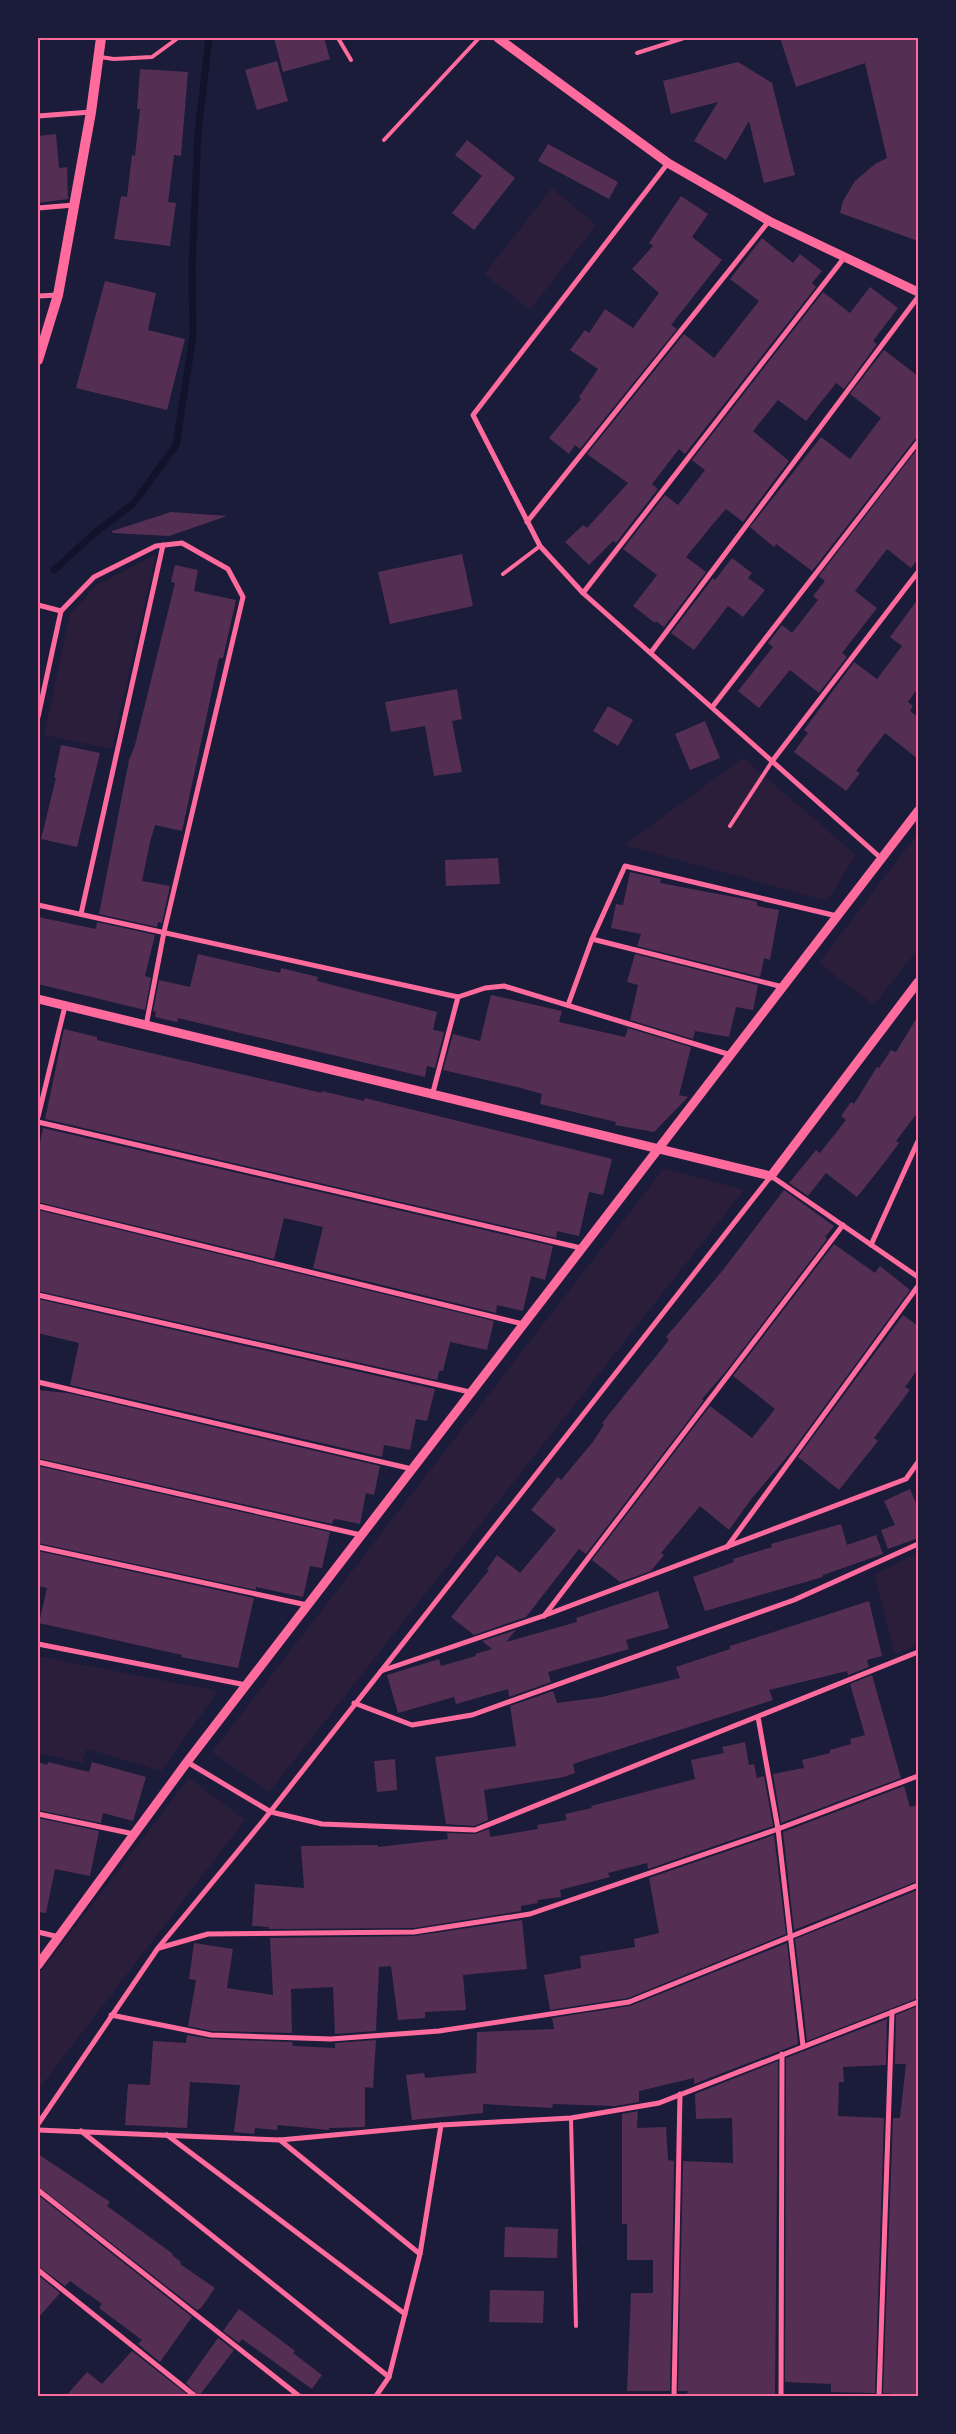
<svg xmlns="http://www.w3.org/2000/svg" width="956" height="2434" viewBox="0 0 956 2434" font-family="Quicksand,sans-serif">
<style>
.green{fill:#2a1e3b}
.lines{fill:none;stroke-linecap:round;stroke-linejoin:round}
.stream{stroke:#12122b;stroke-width:7}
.building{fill:#542f53}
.service{stroke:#ff6b9d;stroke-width:4}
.minor{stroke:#ff6b9d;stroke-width:5}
.tertiary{stroke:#ff6b9d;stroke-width:9}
.secondary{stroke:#ff6b9d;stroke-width:10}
.neatline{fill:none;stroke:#ff6b9d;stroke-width:2}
</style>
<rect width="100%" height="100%" fill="#1b1b3a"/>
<g class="green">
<path d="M552,188L596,225L530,310L484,274Z"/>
<path d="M156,554L112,749L44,735L70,614L97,585Z"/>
<path d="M743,758L856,855L827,901L624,845Z"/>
<path d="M918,833V949L874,1005L819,963Z"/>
<path d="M664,1168L744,1190L269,1792L212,1752Z"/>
<path d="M918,1552V1645L895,1654L874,1575Z"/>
<path d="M38,1656L218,1691L161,1771L87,1749L82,1763L38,1753Z"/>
<path d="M189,1778L245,1820L38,2090V1975Z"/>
</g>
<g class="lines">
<path class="stream" d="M54,570L96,532L134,503L176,445L193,336L192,268L198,132L209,38"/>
</g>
<g class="building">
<path d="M274,38H324L330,59L283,72Z"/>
<path d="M780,38H918V241L840,213L843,201L855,181L875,164L887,158L865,63L796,87Z"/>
<path d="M277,61L288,101L257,110L245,70Z"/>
<path d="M738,62L772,83L795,175L764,183L749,121L726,160L694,141L718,102L671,114L663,81Z"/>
<path d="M140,69L188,72L181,156L174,155L168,202L176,203L170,246L114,239L121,196L127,197L132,155L135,156L140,109H137Z"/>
<path d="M56,134L59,168L67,167L68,199L38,203V177H40L38,136Z"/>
<path d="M467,140L515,178L474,230L452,213L482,176L455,155Z"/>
<path d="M548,144L618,182L609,199L538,161Z"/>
<path d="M681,196L708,214L692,237L722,260L671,325L677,329L580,449L575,445L569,454L549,438L581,399L579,397L598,369L570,350L585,330L589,333L605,309L633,328L659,293L632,269L653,246L649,243Z"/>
<path d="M762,238L793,263L800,254L822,271L812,283L816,287L685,454L679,449L652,484L658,489L616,543L613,541L589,565L565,542L583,525L587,528L628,483L587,454L684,334L714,358L759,301L730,279Z"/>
<path d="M105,281L156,293L148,330L185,339L167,410L76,388Z"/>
<path d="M870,287L898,308L873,341L877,344L844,389L836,383L806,421L778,400L753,431L789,461L743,522L726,509L713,524L686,557L706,572L664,627L656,621L655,623L633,606L657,575L623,549L665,495L678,505L705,470L692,460L823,292L850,313Z"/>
<path d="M884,350L918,376V438L915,439L812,571L776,544L774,547L750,527L821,437L850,459L881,418L850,394Z"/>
<path d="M918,448V559L911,568L887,549L855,591L877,608L842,653L847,657L819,693L790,670L759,708L738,691L773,647L768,643L782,625L792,633L818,600L813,596L825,581L819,576Z"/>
<path d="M171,512L227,516L169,536L112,533V531Z"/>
<path d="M462,554L473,606L390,624L378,572Z"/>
<path d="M732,558L752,573L748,578L765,590L743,617L728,606L694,650L671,633L713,578L715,580Z"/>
<path d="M175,565L198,570L194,591L236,600L223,658H219L182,831L155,825L150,842L142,881L170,886L162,923L158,922L157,927L99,914L129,760L135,745L175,583L171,582Z"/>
<path d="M918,599V688L908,702L913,706L910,711L918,717V759L885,733L856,771L860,773L846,791L794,752L808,733L804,730L854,662L877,679L902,646L890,637Z"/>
<path d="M457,689L462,719L452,721L462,772L434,776L425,726L391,732L385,702Z"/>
<path d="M608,706L633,720L618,746L593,731Z"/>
<path d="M705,721L720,758L690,770L675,734Z"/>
<path d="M61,745L100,753L77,847L41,839L56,778H54Z"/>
<path d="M498,858L500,884L446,886L445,860Z"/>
<path d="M630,872L661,879L660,883L750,900L757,902V906L779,910L770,960L764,958L760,977L637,946L641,934L611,928L616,904L623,905Z"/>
<path d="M38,917L96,929L97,922L155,935L145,976L151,978L145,1010L38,984Z"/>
<path d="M198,954L280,973L281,968L318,977L317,981L437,1012L433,1030L444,1032L435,1068L427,1066L425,1077L178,1018L177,1022L155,1017L156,1012L153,1011L159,980L190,987Z"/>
<path d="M635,954L758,985L753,1010L736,1007L729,1037L695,1031L693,1039L630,1020L638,985L627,982Z"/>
<path d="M491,995L562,1011L559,1022L625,1037L628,1028L691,1047L679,1095L688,1097L654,1132L615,1125L616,1122L540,1104L542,1094L521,1088L443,1070L453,1034L480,1041Z"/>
<path d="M918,1016V1112L896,1141L899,1143L885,1162L857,1197L826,1173L808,1196L789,1183L816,1150L820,1153L846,1120L841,1116L851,1102L854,1104L877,1067L879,1068L891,1050L896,1052Z"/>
<path d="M64,1029L97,1037V1040L134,1049L322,1093V1091L364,1101L365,1098L612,1159L603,1195L589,1192L579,1236L557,1231L556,1238L45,1119Z"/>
<path d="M43,1128L553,1246L545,1280L531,1276L523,1311L497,1305L496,1313L313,1268L323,1227L284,1218L274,1259L38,1202V1153Z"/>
<path d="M784,1190L834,1226L825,1237L827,1239L727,1370L702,1399L704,1400L586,1554L579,1549L526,1617L474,1635L451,1617L489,1570L487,1569L497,1555L520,1573L556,1530L531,1510L558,1477L561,1480L592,1443L604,1425L602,1423L669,1340L666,1337L723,1270Z"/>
<path d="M38,1210L494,1321L487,1350L450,1342L443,1371H439L437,1380L38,1291Z"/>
<path d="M834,1244L875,1273L880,1266L910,1290L792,1451L752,1498L729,1530L700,1506L661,1553L664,1555L651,1571L620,1582L592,1560L710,1406L752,1438L775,1409L733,1376Z"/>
<path d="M38,1299L435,1389L427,1421L416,1419L410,1450L384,1445L382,1457L70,1385L79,1343L38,1333Z"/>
<path d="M903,1315L918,1326V1369L905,1387L910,1390L874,1438L878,1441L839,1490L798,1457Z"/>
<path d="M38,1390L68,1393L380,1466L374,1495L366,1493L360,1524L336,1519L333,1520L332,1524L38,1458Z"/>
<path d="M38,1466L330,1532L322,1568L310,1566L303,1597L256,1587V1590L38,1543Z"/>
<path d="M910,1489L918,1508V1538L888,1549L881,1530L895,1525L884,1501Z"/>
<path d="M841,1524L847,1545L876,1535L883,1554L823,1575V1577L705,1611L693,1577L734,1562L733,1559L772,1547L771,1544Z"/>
<path d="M38,1551L254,1598L238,1668L181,1657L182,1655L39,1623L47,1588L38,1586Z"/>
<path d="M658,1591L669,1628L626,1640L629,1649L548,1672L551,1682L509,1697L508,1689L456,1704L454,1697L398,1713L387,1675L439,1659L441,1666L476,1656L475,1654L492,1649L482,1641L516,1630L506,1642L577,1622L576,1618Z"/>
<path d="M869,1601L882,1656L867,1660L869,1667L848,1675L847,1671L769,1690L773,1700L573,1764L575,1773L564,1777L484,1790L488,1820L474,1826L446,1824L435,1757L516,1746L510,1706L553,1691L557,1703L602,1697L680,1678L676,1667L730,1649V1646Z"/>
<path d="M872,1675L901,1778L781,1823L773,1774L804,1768L802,1760L830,1753V1750L851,1744L850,1739L865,1735L850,1684Z"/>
<path d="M745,1742L749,1765L754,1764L757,1778L764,1776L773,1826L648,1869L647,1863L608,1873L610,1877L560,1890L561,1897L537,1900L538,1903L521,1906V1911L414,1928L269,1929V1927L252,1926L255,1884L304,1888L301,1846L378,1845V1847L448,1839L447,1833L475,1834L489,1829L490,1837L538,1829L537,1825L567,1820L565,1814L592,1808L591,1806L695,1779L691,1760L724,1753L722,1747Z"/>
<path d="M395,1759L397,1790L377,1792L374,1761Z"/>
<path d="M38,1762L47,1765L48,1762L89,1772L92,1762L146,1777L133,1821L103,1813L101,1823L38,1810Z"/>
<path d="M904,1786L910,1807L918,1805V1881L794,1930L783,1832Z"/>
<path d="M38,1818L99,1831L90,1876L55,1869L46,1913L38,1912Z"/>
<path d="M774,1835L786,1934L628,1998L550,2010L544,1975L581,1968L580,1956L635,1947L634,1939L659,1933L649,1878Z"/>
<path d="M918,1890V1998L807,2041L795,1939Z"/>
<path d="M522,1920L527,1969L463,1975L466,2010L425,2012V2018L398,2020L391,1966L379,1967L376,2031L335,2034L333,1987L291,1989L292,2033L212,2031L188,2026L196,1980L189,1979L194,1943L233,1949L227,1988L273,1995L270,1938L414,1936Z"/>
<path d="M787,1943L798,2044L694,2084V2078L639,2091V2102L615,2106L553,2104L552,2108L483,2104V2113L412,2120L406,2075L424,2073L425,2078L476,2073L477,2032L554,2029L552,2018L630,2006Z"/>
<path d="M918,2006V2396L883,2393L893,2118H900L906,2064H895L896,2015Z"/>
<path d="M887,2019L886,2065L843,2067L844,2082H839L838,2116L884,2118L875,2393L831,2392V2384L785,2382L786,2058Z"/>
<path d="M187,2035L211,2039L292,2042L293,2046L335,2048V2043L376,2040L373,2088L365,2087V2127L329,2128V2130L278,2125L277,2130L255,2128L254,2134L234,2132L240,2085L190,2082L187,2128L125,2125L128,2084L150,2085L153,2041L186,2043Z"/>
<path d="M778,2061L775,2396L687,2394L688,2391H678L683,2161L733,2163L732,2118L696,2119L695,2094Z"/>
<path d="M638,2111L637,2128L666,2127L668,2160L674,2161L670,2391H627L631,2293H653V2260H627V2224H622V2114Z"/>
<path d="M38,2154L110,2202L107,2206L173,2254L172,2255L181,2262L180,2264L215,2288L201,2308L197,2310L38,2186Z"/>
<path d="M38,2195L192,2317L160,2362L138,2344L142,2340L99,2308L102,2304L70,2281L65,2286L38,2266Z"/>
<path d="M505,2227L558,2229L557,2258L504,2257Z"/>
<path d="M38,2275L60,2293L38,2318Z"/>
<path d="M490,2290L544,2291L543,2323L489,2322Z"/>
<path d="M239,2309L295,2351L293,2353L322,2375L312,2389L242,2339L239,2343L223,2331Z"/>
<path d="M218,2338L234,2350L199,2396L186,2383Z"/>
<path d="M132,2351L189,2396H66L87,2372L102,2384Z"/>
</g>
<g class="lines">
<g class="service">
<path d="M338,38L351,60"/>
<path d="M637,53L684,38"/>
<path d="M100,57L114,59L152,57L178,38"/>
<path d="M384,140L479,38"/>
<path d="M503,574L540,546"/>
<path d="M730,826L773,760"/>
<path d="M571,2118L576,2326"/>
</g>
<g class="minor">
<path d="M38,116L91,112"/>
<path d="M668,163L473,415L540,546L583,593L882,859"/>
<path d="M38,208L74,205"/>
<path d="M38,296L58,295"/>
<path d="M527,522L769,221"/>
<path d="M583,593L844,258"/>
<path d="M38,605L61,611"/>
<path d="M652,651L918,297"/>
<path d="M713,706L918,442"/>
<path d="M38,717L61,611L94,577L156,546L182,543L228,569L243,597L164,932L146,1026"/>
<path d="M773,760L918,572"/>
<path d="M38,905L458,997L485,988L504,986L731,1055"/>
<path d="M81,914L163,545"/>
<path d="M592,939L783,987"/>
<path d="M568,1005L592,939L625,866L837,916"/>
<path d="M432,1096L458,997"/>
<path d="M38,1117L65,1006"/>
<path d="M38,1122L581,1248"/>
<path d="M38,1206L523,1324"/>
<path d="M871,1245L918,1141"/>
<path d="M38,1295L470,1392"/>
<path d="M38,1382L412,1469"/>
<path d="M38,1462L361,1535"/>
<path d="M38,1547L307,1605"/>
<path d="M727,1547L918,1286"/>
<path d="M544,1616L843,1225"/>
<path d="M38,1644L246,1685"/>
<path d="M381,1671L543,1616L906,1479L918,1462"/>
<path d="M354,1703L412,1725L472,1715L794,1600L918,1544"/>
<path d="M758,1717L778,1829L803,2046"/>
<path d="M187,1762L271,1812L322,1824L475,1830L918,1652"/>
<path d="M38,1814L134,1834"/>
<path d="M38,1932L59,1937"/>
<path d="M159,1948L208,1934L414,1932L530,1914L778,1829L918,1776"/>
<path d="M111,2015L211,2035L331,2039L439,2031L629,2002L918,1885"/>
<path d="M38,2124L158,1948L263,1821L771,1176L918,1277"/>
<path d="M38,2130L280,2140L441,2125L571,2118L659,2103L918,2002"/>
<path d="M81,2131L389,2377"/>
<path d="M167,2135L405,2314"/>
<path d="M280,2140L420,2254"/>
<path d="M38,2190L299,2396"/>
<path d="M38,2270L195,2396"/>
<path d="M376,2396L389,2377L420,2254L441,2125"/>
<path d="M674,2396L680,2094"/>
<path d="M781,2396L782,2054"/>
<path d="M879,2396L892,2012"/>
</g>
<g class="tertiary">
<path d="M498,38L668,163L769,221L918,292"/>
<path d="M38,999L771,1176L918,982"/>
<path d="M38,1965L187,1762L918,811"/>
</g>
<path class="secondary" d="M38,360L58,295L91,112L101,38"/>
</g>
<rect width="956" height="2434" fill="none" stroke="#1b1b3a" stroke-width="78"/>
<rect x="39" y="39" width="878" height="2356" class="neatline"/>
</svg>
